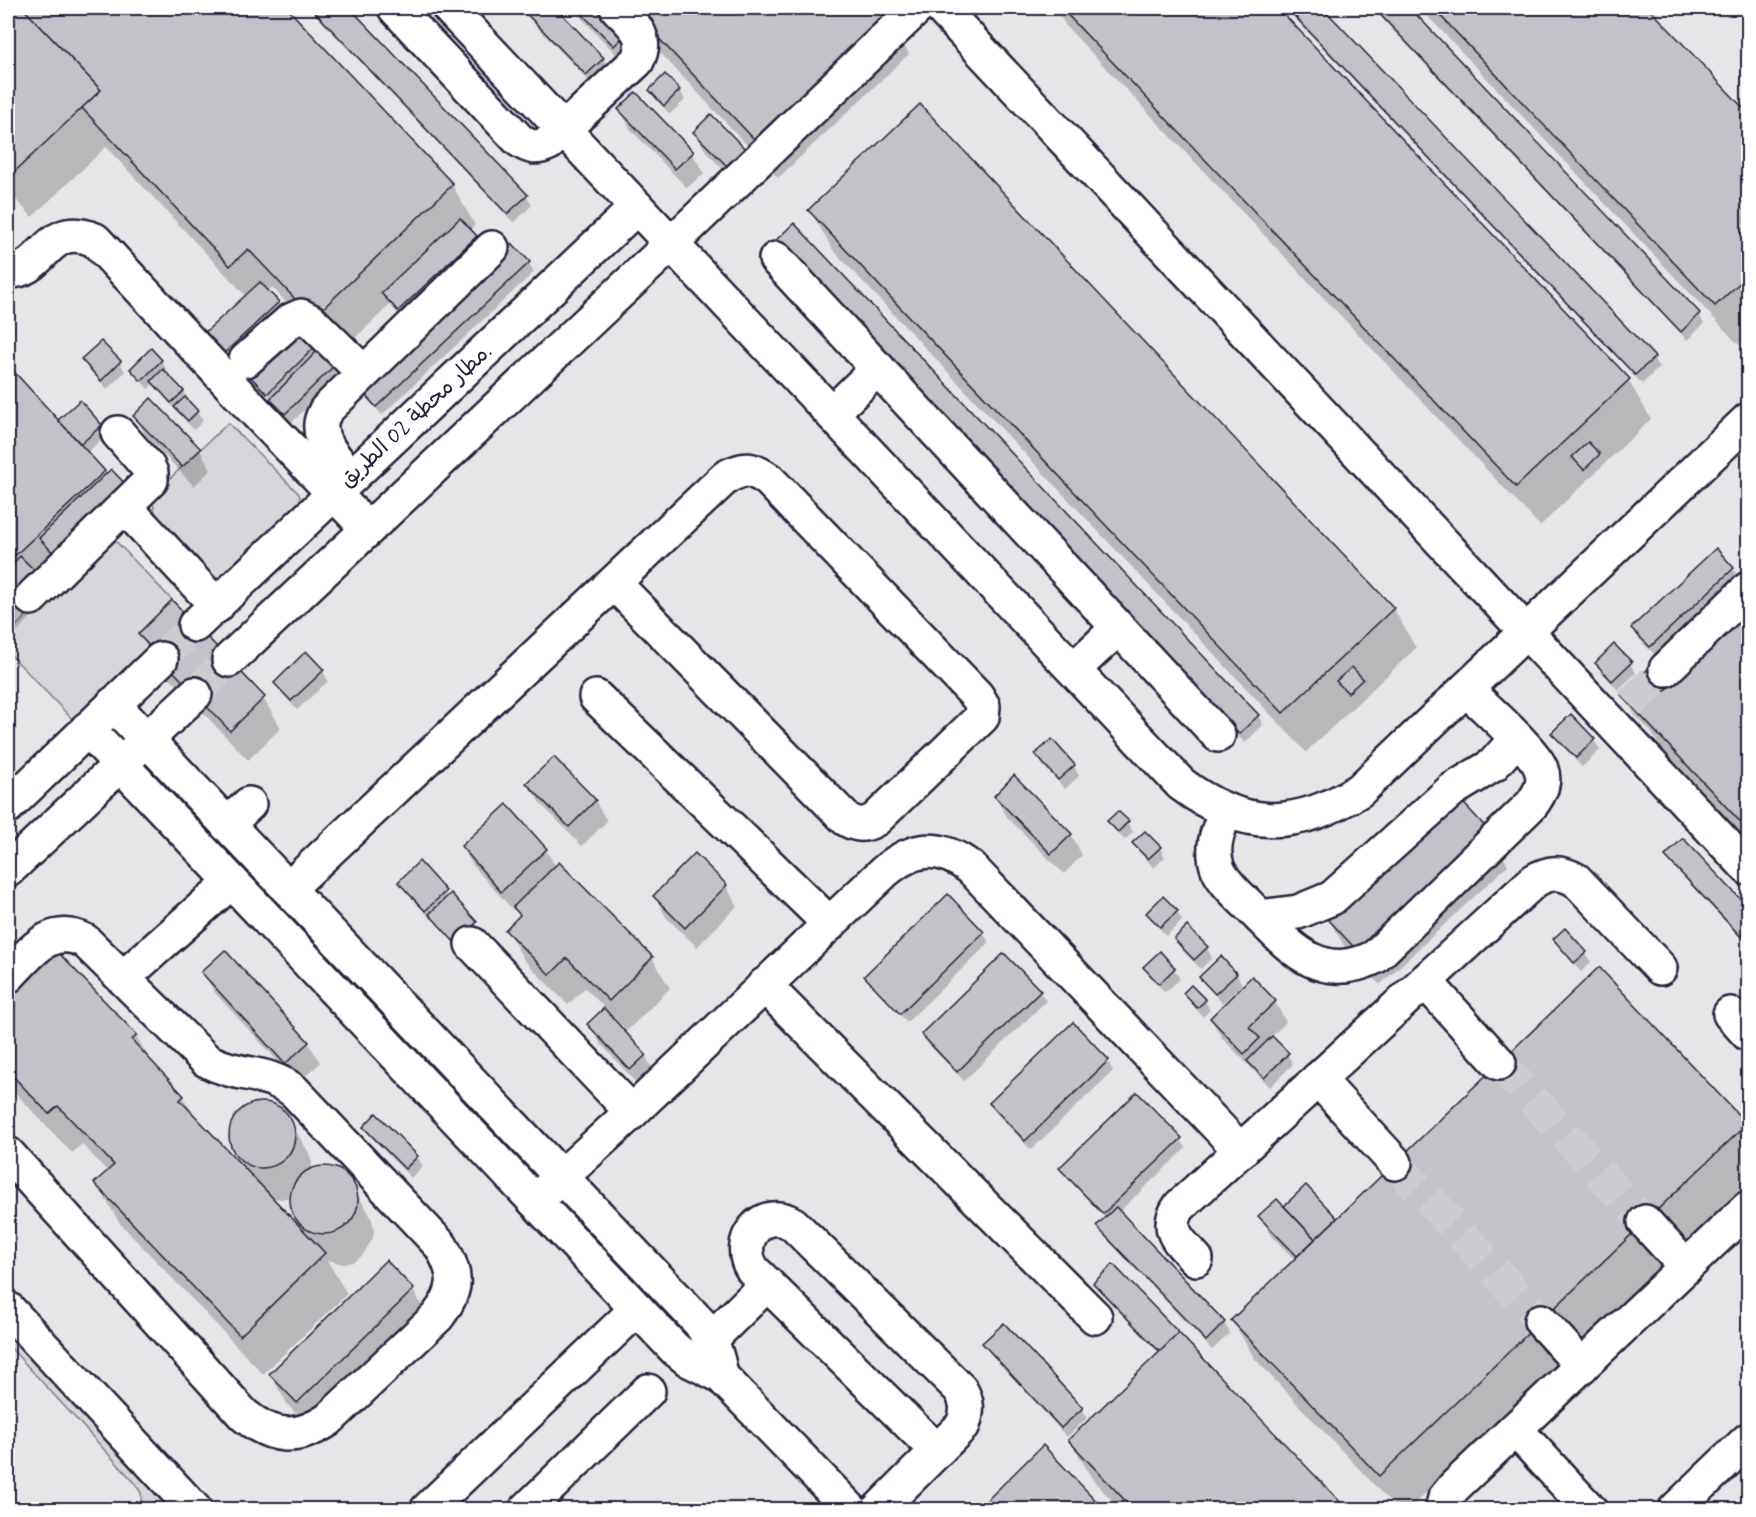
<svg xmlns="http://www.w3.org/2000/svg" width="1756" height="1517" viewBox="0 0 1756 1517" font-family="Mynerve,'Playpen Sans Arabic',sans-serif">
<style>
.built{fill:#e6e6e9}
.green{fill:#d7d7db;stroke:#7c7c8b;stroke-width:1.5}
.shadow{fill:#0003;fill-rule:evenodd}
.building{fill:#c2c2c9;stroke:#22223b;stroke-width:1.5}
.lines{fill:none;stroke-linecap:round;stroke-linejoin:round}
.minor-tunnel{stroke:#ccccd1;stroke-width:33;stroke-dasharray:33 16;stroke-linecap:butt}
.minor-casing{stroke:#22223b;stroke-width:38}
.minor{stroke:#fff;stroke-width:33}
.labels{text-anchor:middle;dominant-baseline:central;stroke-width:5;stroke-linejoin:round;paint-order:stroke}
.street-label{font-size:22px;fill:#22223b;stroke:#fff}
</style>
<rect width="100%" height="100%" fill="#f6f6f7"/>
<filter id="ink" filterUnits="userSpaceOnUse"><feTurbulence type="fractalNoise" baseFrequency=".0167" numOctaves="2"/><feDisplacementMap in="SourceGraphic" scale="12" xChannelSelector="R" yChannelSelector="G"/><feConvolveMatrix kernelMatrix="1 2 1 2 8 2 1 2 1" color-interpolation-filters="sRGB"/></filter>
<g filter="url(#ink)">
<rect class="built" x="8" y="8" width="1740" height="1501"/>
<g class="green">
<path d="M228,423L299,494L302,504L223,587L156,517L153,503L160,488Z"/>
<path d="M109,534L172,600L138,634L149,646L73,720L8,652V634Z"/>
<path d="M8,1318L165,1491L166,1509H142L141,1493L135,1483L8,1345Z"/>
</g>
<g class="shadow">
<path d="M8,8H285L452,185L475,225L469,230L481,246L404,320L390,305L336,356L343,372L291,423L271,400L264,386L262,388L266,395L256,385L250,375L305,323L272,287L267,292L278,303L283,313L226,366L208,346L246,296L106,147L32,217L8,191Z"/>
<path d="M309,8H348L526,195L532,205L514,223Z"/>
<path d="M519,8H554L603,58L608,68L592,84Z"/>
<path d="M572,8H601L626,34V65Z"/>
<path d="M618,8H879L886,15L909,54L778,178Z"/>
<path d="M1055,8H1276L1628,380L1651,419L1540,526L1066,26Z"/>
<path d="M1285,8H1321L1653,358L1659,368L1642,384Z"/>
<path d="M1372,8H1408L1699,314L1704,324L1687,340Z"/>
<path d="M1420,8H1647L1748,115V336L1739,345Z"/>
<path d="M651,90H679L685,100L670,114L656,100Z"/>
<path d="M620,110L692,153L704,173L687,188L631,130Z"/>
<path d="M695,132L761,175L745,191L707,153Z"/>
<path d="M810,210L1393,608L1416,648L1306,752L833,250Z"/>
<path d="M782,252L1258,715L1263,725L1245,743Z"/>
<path d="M529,263L534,272L382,415L366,398L360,388Z"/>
<path d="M101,343L120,362L125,372L107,389L89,369L83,360Z"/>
<path d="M151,350L161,361L167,370L165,372L183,391L203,421L194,430L158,390L154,383L148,389L132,369Z"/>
<path d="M8,368L62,427L101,426L106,435L87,453L106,476L51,598L17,631L8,623Z"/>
<path d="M135,416L200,450L211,470L194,486L146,436Z"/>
<path d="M1733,569L1739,579L1656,656L1638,638L1633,628Z"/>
<path d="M1748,614V844L1664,754L1652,733L1635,715L1623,695L1676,682Z"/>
<path d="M140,634L263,698L281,728L248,760L157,664Z"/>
<path d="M1597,663H1630L1636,673L1618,690L1602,673Z"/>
<path d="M323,671L328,681L297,710L281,692L276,683Z"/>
<path d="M1571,716L1594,740L1600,750L1582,767L1559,742L1553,733Z"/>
<path d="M1052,741L1074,766L1079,776L1065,789L1042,764L1037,755Z"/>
<path d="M528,783L595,801L607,821L582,846L540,803Z"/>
<path d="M995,796L1071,834L1082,855L1064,874L1007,817Z"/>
<path d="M507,806L546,850L556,867L559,864L652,958L670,988L627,1031L609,1012L607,1014L645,1055L656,1076L642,1089L601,1044L589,1024L606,1009L585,988L568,1005L524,960L507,930L520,917L516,909L514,911L474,867L462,847Z"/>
<path d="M1109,821L1127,822L1133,832L1125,840L1115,831Z"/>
<path d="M1491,835L1508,865L1380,985L1346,949L1328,918Z"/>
<path d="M1683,840L1748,910V946L1672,865L1667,856Z"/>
<path d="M1134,844L1160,848L1165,857L1154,868L1140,853Z"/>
<path d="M400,882L445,891L449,898L476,922L481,932L461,951L433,918L431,919L406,892Z"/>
<path d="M726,886L737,906L697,947L666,917L655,896Z"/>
<path d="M948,897L983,933L989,943L907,1022L872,985L866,976Z"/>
<path d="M1177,912L1182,921L1166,936L1154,922L1148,913Z"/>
<path d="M1176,939L1207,948L1212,958L1201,969L1181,949Z"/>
<path d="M1555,940L1585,953L1591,962L1581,972L1561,949Z"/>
<path d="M56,952L136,1036L153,1064L183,1097L197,1121L244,1168L231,1144L230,1134L232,1123L237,1114L246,1107L256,1104L266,1103L276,1106L285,1113L309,1153L312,1163L311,1170L328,1168L338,1171L347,1177L371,1217L374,1228L373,1238L362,1256L353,1262L343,1264L327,1260L347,1294L263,1374L119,1222L96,1183L108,1172L82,1144L72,1153L8,1085V998ZM270,1197L281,1199L291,1197L293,1209L306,1234Z"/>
<path d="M1160,953L1174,969L1180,979L1165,992L1150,977L1145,968Z"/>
<path d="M203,973L308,1042L320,1063L298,1083L215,993Z"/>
<path d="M1236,974L1242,984L1222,1003L1207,986L1201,977Z"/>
<path d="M1040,992L1046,1001L964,1081L928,1044L922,1034Z"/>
<path d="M1185,994L1205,1001L1210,1010L1203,1017L1191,1003Z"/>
<path d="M1275,1002L1286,1022L1271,1037L1287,1054L1293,1064L1270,1087L1223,1039L1211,1019Z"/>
<path d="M1108,1061L1113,1071L1031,1150L996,1113L991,1103Z"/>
<path d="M1746,1125L1748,1130V1184L1408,1510H1398L1255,1359L1232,1320L1295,1260L1272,1236L1260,1216L1284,1208L1306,1187L1337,1220Z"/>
<path d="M365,1127L417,1157L423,1166L411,1178L370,1136Z"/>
<path d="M1180,1139L1186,1148L1119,1212L1224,1323L1230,1333L1212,1350L1104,1236L1098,1226L1106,1219L1067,1178L1061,1168Z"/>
<path d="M1095,1283L1345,1510H1121L1093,1480L1070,1440L1160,1354L1101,1293Z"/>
<path d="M413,1290L430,1320L315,1433L288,1405L270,1374Z"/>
<path d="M984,1344L1081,1409L1087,1418L1067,1437L990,1353Z"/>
</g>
<g class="building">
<path d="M8,8H23L101,90L8,178Z"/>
<path d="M23,8H287L453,184L313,318L248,249L230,266L82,108L101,90Z"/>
<path d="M311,8H350L528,195L507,214Z"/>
<path d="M521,8H556L604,58L586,75Z"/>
<path d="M576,8H603L627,33L614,46Z"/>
<path d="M630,8H881L887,14L754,139Z"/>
<path d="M1061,8H1278L1630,379L1516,487Z"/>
<path d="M1287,8H1323L1655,357L1635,375Z"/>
<path d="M1374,8H1410L1700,313L1681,332Z"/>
<path d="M1433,8H1649L1748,113V275L1715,306Z"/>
<path d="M665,74L680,90L664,106L649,90Z"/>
<path d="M636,92L694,152L675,169L618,109Z"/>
<path d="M920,104L1394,608L1283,713L808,210Z"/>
<path d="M711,114L750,154L733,172L693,132Z"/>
<path d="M460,218L477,236L398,311L381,293Z"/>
<path d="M794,223L1259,715L1239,734L774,242Z"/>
<path d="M512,243L530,262L376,407L359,388Z"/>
<path d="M260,282L279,302L220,357L201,336Z"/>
<path d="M303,322L321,341L267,394L249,375Z"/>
<path d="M101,341L121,361L101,381L81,359Z"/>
<path d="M323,345L339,361L285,414L270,399Z"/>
<path d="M151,348L162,360L141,381L130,369Z"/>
<path d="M8,365L105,471L8,562Z"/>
<path d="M163,369L184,391L171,403L151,381Z"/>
<path d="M185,397L198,411L188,421L174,407Z"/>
<path d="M151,398L201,449L182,467L133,416Z"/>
<path d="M80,400L102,425L81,444L58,420Z"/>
<path d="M1588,442L1600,454L1584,470L1572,457Z"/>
<path d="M111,469L131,490L59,559L39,538Z"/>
<path d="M1716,548L1734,568L1650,647L1631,628Z"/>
<path d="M20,556L41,577L8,609V569Z"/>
<path d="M172,600L265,697L230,731L138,634Z"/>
<path d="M1748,611V723L1742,729L1748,735V830L1640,715Z"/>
<path d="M1614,644L1632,662L1612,681L1595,663Z"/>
<path d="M306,651L324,670L291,701L274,683Z"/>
<path d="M1657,660L1676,680L1640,715L1621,695Z"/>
<path d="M1352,667L1363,679L1348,693L1336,681Z"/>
<path d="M1571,714L1595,739L1576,758L1551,733Z"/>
<path d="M1052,739L1075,765L1058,780L1035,754Z"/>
<path d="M554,757L596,800L569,827L526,783Z"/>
<path d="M1014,775L1072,834L1051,854L994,796Z"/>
<path d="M1457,796L1492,834L1362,956L1327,918Z"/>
<path d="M507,804L547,849L501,892L461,846Z"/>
<path d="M1118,811L1129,821L1118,832L1107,821Z"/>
<path d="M1145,831L1161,847L1148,859L1132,843Z"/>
<path d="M1683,838L1748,907V944L1665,856Z"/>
<path d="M695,853L727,885L685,928L653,896Z"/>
<path d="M419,861L446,891L425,911L398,882Z"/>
<path d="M559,862L653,957L609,1001L567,958L550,975L505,930L520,915L513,907Z"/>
<path d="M451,893L477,922L455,943L429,914Z"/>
<path d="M948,894L984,932L900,1014L864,976Z"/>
<path d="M1163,896L1178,911L1160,927L1146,913Z"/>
<path d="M1187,926L1208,947L1194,960L1174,939Z"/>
<path d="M1565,928L1587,952L1574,963L1553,939Z"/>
<path d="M56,950L137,1035L132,1040L184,1096L180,1100L325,1253L240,1336L94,1183L114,1165L58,1106L49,1114L8,1071V996Z"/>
<path d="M225,950L309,1042L285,1064L201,972Z"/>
<path d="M1160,951L1175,968L1159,984L1143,967Z"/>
<path d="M1004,953L1041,991L957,1072L921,1034Z"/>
<path d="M1221,956L1237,974L1215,994L1199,977Z"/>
<path d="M1599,967L1747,1124L1379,1476L1231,1320Z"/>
<path d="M1252,976L1276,1001L1249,1027L1260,1038L1244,1054L1210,1018Z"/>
<path d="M1191,985L1206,1000L1197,1008L1183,993Z"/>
<path d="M604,1008L646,1055L630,1070L587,1024Z"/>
<path d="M1073,1022L1109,1060L1025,1141L989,1103Z"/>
<path d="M1272,1036L1289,1053L1264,1078L1247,1061Z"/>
<path d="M1137,1092L1182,1138L1103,1214L1059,1168Z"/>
<circle cx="262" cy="1135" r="33"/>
<path d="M376,1113L418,1156L405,1169L363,1127Z"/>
<circle cx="324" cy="1200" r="34"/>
<path d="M1306,1185L1337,1218L1315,1239L1284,1206Z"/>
<path d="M1277,1199L1315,1239L1297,1256L1258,1216Z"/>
<path d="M1116,1207L1225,1322L1206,1341L1096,1226Z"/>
<path d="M386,1260L414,1289L297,1403L269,1374Z"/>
<path d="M1113,1264L1179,1333L1160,1352L1093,1283Z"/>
<path d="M1004,1323L1083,1408L1061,1428L982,1343Z"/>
<path d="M1179,1333L1347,1509V1510H1134L1068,1440Z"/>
<path d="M1043,1445L1105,1510H977Z"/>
</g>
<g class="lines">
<g class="minor-tunnel">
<path d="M161,659L195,625"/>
<path d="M195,694L229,660"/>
<path d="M1630,704L1666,669"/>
<path d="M1499,1063L1645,1222"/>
<path d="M1395,1163L1541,1321"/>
</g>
<g class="minor-casing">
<g id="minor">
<path d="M395,8L519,140C530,148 537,149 549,143L637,61C650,36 633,25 617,8"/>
<path d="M449,8L1181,784C1242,830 1296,831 1360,790L1748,420"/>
<path d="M941,8L1748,868"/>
<path d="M776,259L1218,735"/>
<path d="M8,271C45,273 46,219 95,240L250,406L368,529"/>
<path d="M246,360L290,321L301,316L311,321L363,372"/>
<path d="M832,413L878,368"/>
<path d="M351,477C340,463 319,444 321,424C321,419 324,414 326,410L492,248"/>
<path d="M125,507L217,606"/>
<path d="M31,598L151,480V473L148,467L118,433"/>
<path d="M195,625L637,207"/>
<path d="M229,660L671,244L917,8"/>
<path d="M1074,669L1118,628"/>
<path d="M1666,669L1748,589"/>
<path d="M596,697L830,924"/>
<path d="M113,704L700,1323C712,1339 718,1356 721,1376"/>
<path d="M87,729L675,1349L689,1360L721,1376L851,1510"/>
<path d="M8,806L161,659"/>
<path d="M1226,811C1218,830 1210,848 1218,869C1225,885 1242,898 1254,911C1291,948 1320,984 1375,957L1532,804C1540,793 1546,782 1541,769C1536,752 1481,704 1466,689"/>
<path d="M227,825L249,804"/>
<path d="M8,870L195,694"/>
<path d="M288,889L726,477C745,467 752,468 769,480L977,696L983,706L982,717L876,819C865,826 858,826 846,819L614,583"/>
<path d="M1260,917L1298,912L1332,898L1452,790L1493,765L1508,748L1513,736"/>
<path d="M472,944L632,1112"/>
<path d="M8,976C31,953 50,923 85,941L206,1060C236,1077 267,1070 294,1091L441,1246C458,1275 458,1290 437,1317L328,1420C297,1440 273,1439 244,1415L8,1154"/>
<path d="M123,978L231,882"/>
<path d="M1425,981L1499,1063"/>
<path d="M764,985L1095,1317"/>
<path d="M1730,1014L1748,1034"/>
<path d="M1318,1079L1395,1163"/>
<path d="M535,1201L632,1112L884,872C914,846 940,844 971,868L1241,1151"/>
<path d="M1645,1222L1686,1267"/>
<path d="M1196,1259C1180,1242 1163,1229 1180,1206L1534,881C1549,872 1560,871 1576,880L1660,968"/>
<path d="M8,1309L195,1510"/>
<path d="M1541,1321L1582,1366"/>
<path d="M711,1339L767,1284"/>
<path d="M1515,1429L1590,1510"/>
<path d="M427,1510L637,1309"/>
<path d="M526,1510L648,1391"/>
<path d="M878,1510L963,1425C968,1411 968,1402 960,1389L793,1224C763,1205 733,1241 753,1270L937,1451"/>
<path d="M1442,1510L1445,1498L1454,1487L1748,1208"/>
<path d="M1675,1510L1748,1440"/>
</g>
</g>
<use href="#minor" class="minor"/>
</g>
</g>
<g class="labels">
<g class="street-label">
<text transform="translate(416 416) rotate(-43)">مطار محطة 02 الطريق.</text>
</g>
</g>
<rect width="1756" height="1517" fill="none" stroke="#fff" stroke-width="30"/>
<rect x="15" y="15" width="1726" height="1487" fill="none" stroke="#22223b" stroke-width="2" filter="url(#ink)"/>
</svg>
